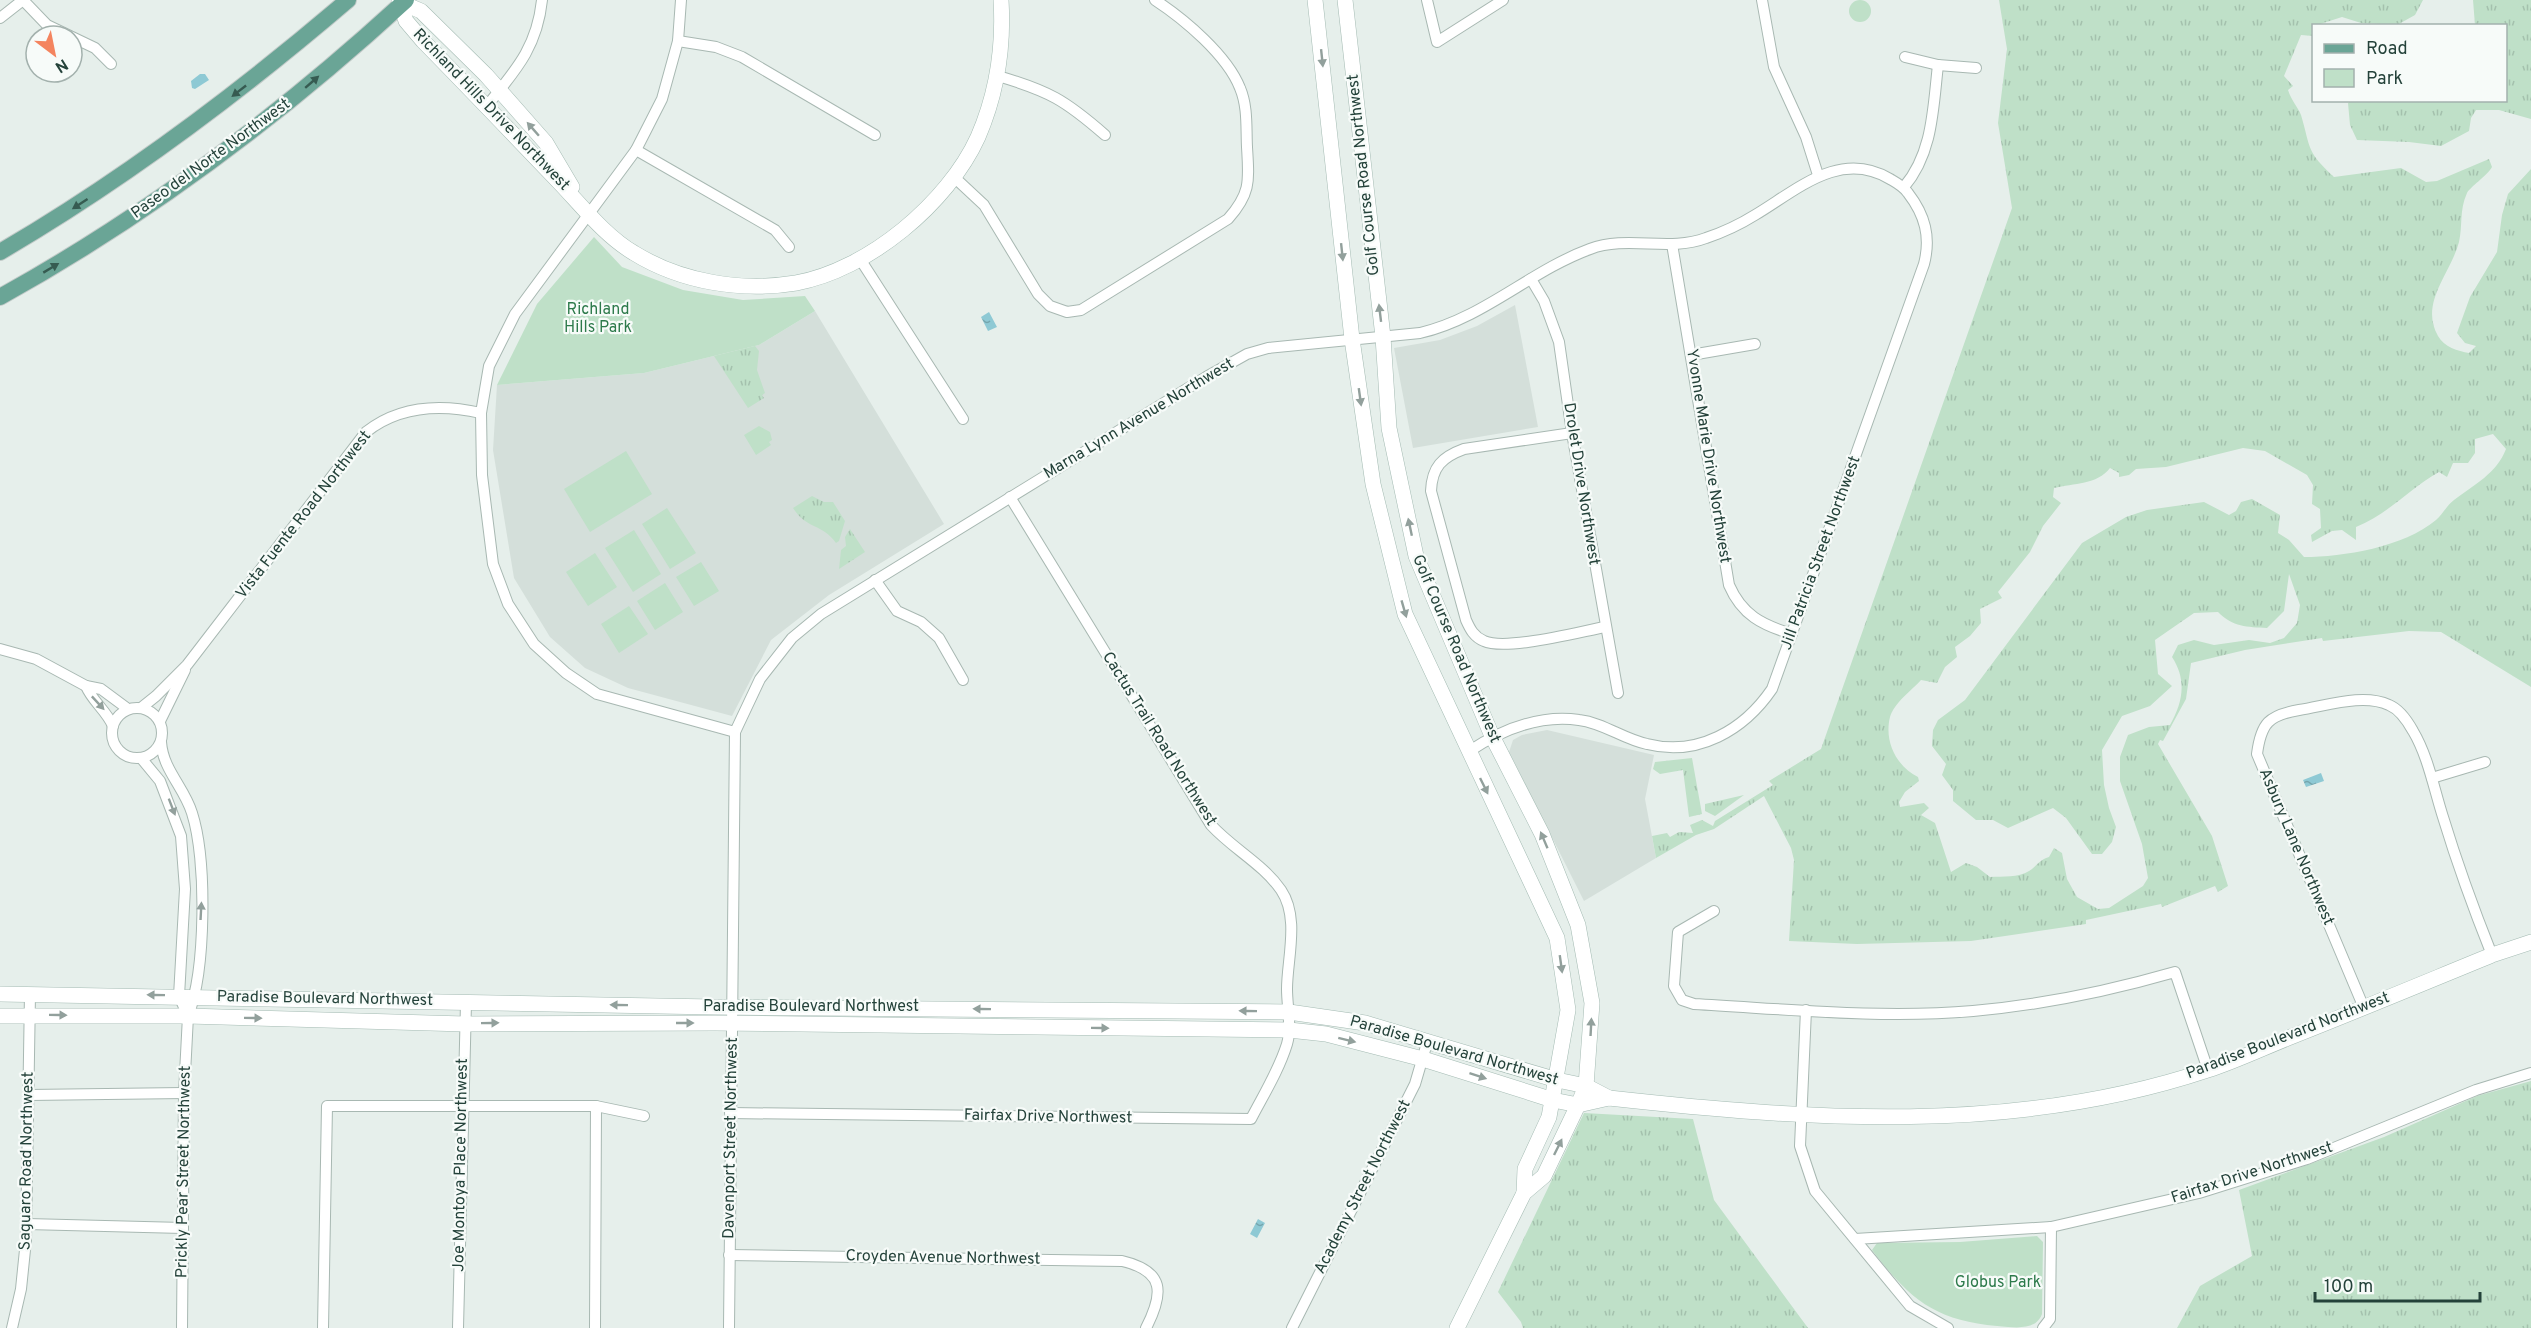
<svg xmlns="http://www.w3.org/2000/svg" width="2531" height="1328" viewBox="0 0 2531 1328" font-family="Overpass,sans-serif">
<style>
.built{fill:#d4dfda}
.grass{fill:url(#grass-tufts);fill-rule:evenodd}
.park{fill:#bfe0c8}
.water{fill:url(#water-ripples)}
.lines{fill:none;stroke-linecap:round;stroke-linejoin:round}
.street-casing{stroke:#a8b8b2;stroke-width:12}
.secondary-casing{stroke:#a4bbb3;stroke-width:16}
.primary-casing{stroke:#c2cac8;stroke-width:18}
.street{stroke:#fff;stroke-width:10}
.secondary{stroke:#fff;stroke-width:15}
.primary{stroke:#6aa596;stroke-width:16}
.oneway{fill:#92a09c}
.oneway2{fill:#365b51}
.labels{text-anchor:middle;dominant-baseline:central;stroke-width:4.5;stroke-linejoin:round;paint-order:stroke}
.street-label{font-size:16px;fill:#24423a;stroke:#f7fbf9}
.park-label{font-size:16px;fill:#2d7a4b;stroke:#f7fbf9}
</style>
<defs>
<pattern id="grass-tufts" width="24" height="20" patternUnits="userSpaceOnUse" patternTransform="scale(1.5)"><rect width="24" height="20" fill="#bfe0c8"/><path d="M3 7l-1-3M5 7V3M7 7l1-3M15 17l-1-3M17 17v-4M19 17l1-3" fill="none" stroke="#a4c1ad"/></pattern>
<pattern id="water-ripples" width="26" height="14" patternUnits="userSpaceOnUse" patternTransform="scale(1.5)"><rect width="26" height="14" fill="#8ec9d4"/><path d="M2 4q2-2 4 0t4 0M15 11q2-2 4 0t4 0" fill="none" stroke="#74a5ad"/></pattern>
</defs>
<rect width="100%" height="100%" fill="#e6efeb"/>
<g class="built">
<path d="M1515,305L1538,427L1413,448L1394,348L1440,340L1477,326Z"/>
<path d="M815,311L944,524L829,595L771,640L732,716L628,688L585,668L550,637L514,578L493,450L497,385L644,373L759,345Z"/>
<path d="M1547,730L1654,755L1645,799L1656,858L1584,901L1509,752L1513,740L1522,735Z"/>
</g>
<g class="grass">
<path d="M1999,0H2423L2415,15L2397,25L2361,23L2342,17L2314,26L2313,36L2301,35L2284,76L2293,86L2288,90C2292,102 2298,107 2301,115C2311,149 2306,151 2334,177L2401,168L2426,182L2437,181L2489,159L2492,167C2487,176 2470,187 2467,193C2459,211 2463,224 2459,242C2451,273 2419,303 2438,336C2444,347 2458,351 2469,353L2476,346L2465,343L2457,333L2470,297L2497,252L2502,215L2508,194L2531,169V687L2441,632L2409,631L2323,641L2322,638L2245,650L2191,663L2186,699L2163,741L2160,740L2158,744L2212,836L2228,886L2218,892L2215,886L2162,907L2161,904L2086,920V924L1971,941L1857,944L1789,941L1794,860L1791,848L1764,796L1714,829L1696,835L1656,858L1652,836L1667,833L1670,837L1679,832L1693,833L1690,825L1702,820L1713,826L1715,821L1773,785L1769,781L1821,749L2012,208L1998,123L2007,49ZM2493,434L2506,449C2497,473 2474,485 2454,500C2447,505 2443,514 2436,520C2404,547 2343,557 2304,557L2289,540L2278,533L2280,515L2252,499L2241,502L2236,511L2229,515L2204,502L2147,510L2126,517L2082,543L1965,700L1938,720L1933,730L1932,746L1946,764L1942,775L1953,790V801L1976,820H1993L2008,828L2053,808L2066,818L2092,854H2102L2112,842L2116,827L2109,808L2104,785L2102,750L2122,716L2150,706L2172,686L2158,674L2155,640L2194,613L2218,612C2233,627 2247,627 2267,628L2284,611L2289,574L2300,605L2297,623L2284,638L2270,643L2249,640L2214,645L2194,640L2178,645L2172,657C2187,680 2183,702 2170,725L2149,727L2128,735L2120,757V781L2142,844L2148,878L2143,886L2109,908L2098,909L2077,897L2067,879L2062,853L2054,848L2049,857C2039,860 2037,866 2029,871C2018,878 2003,876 1990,877L1977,867L1966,863L1951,872L1935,823L1921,815L1929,808L1924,803L1900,807L1899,802L1905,792L1919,781L1918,777C1896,766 1884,741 1890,717C1894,703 1912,690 1921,680L1937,683L1945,667L1957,657L1955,647L1970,636L1981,623L1980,609L2002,598L1998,592L2030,552L2043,526L2061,503L2053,497L2054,488C2074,483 2097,485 2110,468L2119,473V477L2129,475L2136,469L2166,467L2243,448L2265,451L2307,475L2313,485L2312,504L2320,509L2321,528L2311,535L2312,542L2332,531L2342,530L2356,540V527C2387,515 2409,489 2439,472L2447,477L2453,463H2468L2475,453V439Z"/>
<path d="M2473,0H2531V119L2499,110H2476L2471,118L2469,131L2441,146L2409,142L2357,140L2350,125L2348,103L2351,101L2506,100V26L2475,25Z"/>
<path d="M755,346L759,351L757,370L765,393L762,395L764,398L748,408L714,356Z"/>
<path d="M812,496L824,502H833L845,521L839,541L836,543C822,523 807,530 793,508Z"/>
<path d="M850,529L865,552L839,569L841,550L846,546L845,537Z"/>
<path d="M1692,758L1702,814L1689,817L1683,770L1660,774L1653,769L1655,762Z"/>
<path d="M1744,795L1715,816L1705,811V804Z"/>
<path d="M2531,1081V1328H2177L2200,1286L2252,1256L2239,1190L2384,1137L2477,1096Z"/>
<path d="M1584,1113L1693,1119L1714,1200L1808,1328H1523L1521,1322L1498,1292Z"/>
</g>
<g class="park">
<circle cx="1860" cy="11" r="11"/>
<path d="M594,237L622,267L683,290L743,300L805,296L815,311L759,345L644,373L497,385L537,304Z"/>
<path d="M759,426L770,432L772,440L769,442L771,445L756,455L744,435Z"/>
<path d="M626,451L652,494L590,532L564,489Z"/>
<path d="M667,508L696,553L670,569L642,524Z"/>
<path d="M634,530L661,574L633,592L605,548Z"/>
<path d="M595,553L617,587L588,606L566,572Z"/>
<path d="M701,562L719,591L694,606L676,577Z"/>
<path d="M665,583L683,612L655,630L637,601Z"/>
<path d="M629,606L648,634L619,653L601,624Z"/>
<path d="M2037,1236L2043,1242L2042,1314C2037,1328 2022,1328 2008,1327C1939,1322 1914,1305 1872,1250L1877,1243L1960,1242Z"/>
</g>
<g class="water">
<path d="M200,74H205L209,80L195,89L192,88L191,81Z"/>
<path d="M989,312L997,327L988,331L981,317Z"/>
<path d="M2321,773L2324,781L2306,787L2303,780Z"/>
<path d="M1258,1219L1265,1223L1257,1238L1250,1234Z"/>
</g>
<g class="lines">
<g class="street-casing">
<g id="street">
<path d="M23,0L47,25L70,36"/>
<path d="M681,0L678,41L662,99L636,150L515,314L489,366L481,413L482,475L493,564L508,604L534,644L566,673L597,694L735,732"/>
<path d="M1427,0L1437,42L1503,0"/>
<path d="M1762,0L1774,67L1806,137L1818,175"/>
<path d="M0,18L23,0"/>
<path d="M72,37L95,48L111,64"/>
<path d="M678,41L716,47L742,57L875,135"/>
<path d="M1905,57L1938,65L1976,68"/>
<path d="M998,76C1049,91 1065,100 1105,135"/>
<path d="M486,107C515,71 537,48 542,0"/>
<path d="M636,150L775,230L789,247"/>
<path d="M954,177L984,205L1038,294L1050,306L1067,312L1081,310L1228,219C1251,193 1249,181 1247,147C1246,128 1248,107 1240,88C1227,55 1184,19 1155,0"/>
<path d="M1904,187C1933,153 1933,108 1938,65"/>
<path d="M1672,244L1729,585C1742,615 1762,625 1792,634"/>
<path d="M860,259L963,419"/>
<path d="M1531,279L1544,301L1559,342L1572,433L1618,693"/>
<path d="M1691,355L1755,344"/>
<path d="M1572,433L1464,449C1442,457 1432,467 1431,491L1466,620C1470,629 1474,637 1484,641C1506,651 1578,632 1605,627"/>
<path d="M875,580L897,611L921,622L939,638L963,680"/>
<path d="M0,649L36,659L86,686"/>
<circle cx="137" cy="733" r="25"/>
<path d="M141,708L156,696L187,665L366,432C399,406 441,404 481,413"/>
<path d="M160,721L185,670"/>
<path d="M113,726C106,710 92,701 86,686L101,689L128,709"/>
<path d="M141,758L160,781L181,836L185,889L179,996L188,1016C206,970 207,860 192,813C184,787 163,770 161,742"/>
<path d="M2432,778L2485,762"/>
<path d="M1714,911L1678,932L1674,986L1682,1000L1694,1004C1786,1009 1881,1019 1973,1011C2041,1005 2109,991 2175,972L2208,1070"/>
<path d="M2364,1008L2257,754C2261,723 2269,715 2299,710C2326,706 2363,693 2389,705C2399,709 2408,722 2413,731C2428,756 2434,789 2443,817C2457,863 2474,910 2492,955"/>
<path d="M1806,1010L1800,1146L1815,1191L1910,1306L1948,1328"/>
<path d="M29,1095L184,1093"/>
<path d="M730,1113L1251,1119C1264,1094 1279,1070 1287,1044C1292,1027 1287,1007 1287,989C1287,959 1300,918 1281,890C1263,864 1233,849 1211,825L1010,497"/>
<path d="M27,1224L183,1228"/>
<path d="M1855,1239L2051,1227L2199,1193L2307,1159L2476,1090L2531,1073"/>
<path d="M729,1255L1122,1261C1165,1271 1164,1293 1146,1328"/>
<path d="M12,1328L21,1289L26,1240L30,994"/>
<path d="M182,1328L184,1093L188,1016"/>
<path d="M323,1328L327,1106H596L644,1116"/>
<path d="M458,1328L466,1003"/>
<path d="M595,1328L596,1106"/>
<path d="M729,1328L735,732L760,679L792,638L821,614L1206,377L1247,354L1268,348L1420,333C1484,318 1530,271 1590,249C1627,235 1669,252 1706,238C1724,232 1739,225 1755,215C1797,190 1840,149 1890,179C1897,183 1903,186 1908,193C1925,215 1931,237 1924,264L1772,689C1744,730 1698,757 1647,744C1623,739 1604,723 1579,720C1538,714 1501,730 1468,752"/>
<path d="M1292,1328L1415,1084L1427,1043"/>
<path d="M2043,1328L2050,1319L2051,1227"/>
</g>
</g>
<g class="secondary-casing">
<g id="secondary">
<path d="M399,0L406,21L423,41C468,87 513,134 558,181C581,205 605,236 634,253C681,282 741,292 796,283C868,270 948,203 978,137C997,93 1004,48 1001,0"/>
<path d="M1315,0L1352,339L1373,484L1405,614L1557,938L1568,1010L1549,1117L1525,1169L1524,1193"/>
<path d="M1345,0L1383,337L1389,428L1416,556L1492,736L1542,834L1578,925L1592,1003L1586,1086L1578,1105L1544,1176L1524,1193L1457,1328"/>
<path d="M402,3L421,11L486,75L546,143L572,187"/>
<path d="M0,994L714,1007L1289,1012L1365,1023L1557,1080L1586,1086L1609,1098"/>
<path d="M0,1016H188L465,1024L715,1023L1289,1030L1326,1034L1423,1059L1553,1100L1578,1105L1609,1098C1809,1120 2013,1135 2208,1070C2236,1061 2265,1047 2293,1036C2359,1010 2426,982 2492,955L2531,942"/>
</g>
</g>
<g class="primary-casing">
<g id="primary">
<path d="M0,252C125,179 238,94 348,0"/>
<path d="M0,297C148,215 282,114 406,0"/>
</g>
</g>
<use href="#street" class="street"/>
<use href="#secondary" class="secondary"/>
<use href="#primary" class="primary"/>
</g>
<defs><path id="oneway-solid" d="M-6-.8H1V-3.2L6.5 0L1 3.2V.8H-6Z" transform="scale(1.5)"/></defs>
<g class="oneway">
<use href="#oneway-solid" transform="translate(1322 58) rotate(84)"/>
<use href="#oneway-solid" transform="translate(533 129) rotate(-131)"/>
<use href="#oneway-solid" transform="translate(1342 252) rotate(84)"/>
<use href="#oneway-solid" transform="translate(1380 313) rotate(-97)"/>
<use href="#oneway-solid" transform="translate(1360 397) rotate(82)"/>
<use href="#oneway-solid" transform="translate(1410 527) rotate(-102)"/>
<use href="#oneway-solid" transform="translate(1404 609) rotate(74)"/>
<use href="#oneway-solid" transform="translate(98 703) rotate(47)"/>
<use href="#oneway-solid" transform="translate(1484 786) rotate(64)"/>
<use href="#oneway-solid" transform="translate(172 807) rotate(69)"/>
<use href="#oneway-solid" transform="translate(1544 840) rotate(-113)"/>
<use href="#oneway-solid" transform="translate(201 911) rotate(-87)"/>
<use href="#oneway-solid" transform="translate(1561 964) rotate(82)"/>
<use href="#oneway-solid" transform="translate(156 995) rotate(-179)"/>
<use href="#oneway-solid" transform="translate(619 1005) rotate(-179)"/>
<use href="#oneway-solid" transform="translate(982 1009) rotate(-179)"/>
<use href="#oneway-solid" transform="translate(1248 1011) rotate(-179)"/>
<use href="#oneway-solid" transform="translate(58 1015) rotate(1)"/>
<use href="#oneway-solid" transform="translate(253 1018) rotate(1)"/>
<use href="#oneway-solid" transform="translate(490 1023) rotate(-1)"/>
<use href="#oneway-solid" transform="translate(685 1023)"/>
<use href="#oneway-solid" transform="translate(1591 1027) rotate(-87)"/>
<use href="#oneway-solid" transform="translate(1100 1028) rotate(1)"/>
<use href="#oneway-solid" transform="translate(1347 1040) rotate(14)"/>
<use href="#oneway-solid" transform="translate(1478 1076) rotate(18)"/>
<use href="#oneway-solid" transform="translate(1558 1147) rotate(-64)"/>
</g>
<g class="oneway2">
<use href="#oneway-solid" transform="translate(312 82) rotate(-41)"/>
<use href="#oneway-solid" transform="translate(239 91) rotate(142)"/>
<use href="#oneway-solid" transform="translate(80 204) rotate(147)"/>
<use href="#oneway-solid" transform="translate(51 268) rotate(-31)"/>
</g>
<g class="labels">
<g class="street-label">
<text transform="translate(491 110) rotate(46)">Richland Hills Drive Northwest</text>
<text transform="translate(211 159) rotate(-36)">Paseo del Norte Northwest</text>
<text transform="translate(1364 175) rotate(-96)">Golf Course Road Northwest</text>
<text transform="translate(1139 419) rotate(-31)">Marna Lynn Avenue Northwest</text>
<text transform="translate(1708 456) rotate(81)">Yvonne Marie Drive Northwest</text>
<text transform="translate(1581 484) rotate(81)">Drolet Drive Northwest</text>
<text transform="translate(304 515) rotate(-52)">Vista Fuente Road Northwest</text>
<text transform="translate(1821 553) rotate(-70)">Jill Patricia Street Northwest</text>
<text transform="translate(1456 649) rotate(67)">Golf Course Road Northwest</text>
<text transform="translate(1159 739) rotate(58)">Cactus Trail Road Northwest</text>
<text transform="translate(2296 847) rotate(67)">Asbury Lane Northwest</text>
<text transform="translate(325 999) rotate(1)">Paradise Boulevard Northwest</text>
<text x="811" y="1007">Paradise Boulevard Northwest</text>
<text transform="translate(2288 1036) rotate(-21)">Paradise Boulevard Northwest</text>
<text transform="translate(1454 1051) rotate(16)">Paradise Boulevard Northwest</text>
<text transform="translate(1048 1117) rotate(1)">Fairfax Drive Northwest</text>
<text transform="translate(731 1138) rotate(-89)">Davenport Street Northwest</text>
<text transform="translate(27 1161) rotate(-89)">Saguaro Road Northwest</text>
<text transform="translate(461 1165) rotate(-89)">Joe Montoya Place Northwest</text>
<text transform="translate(184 1172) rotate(-89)">Prickly Pear Street Northwest</text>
<text transform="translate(2252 1173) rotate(-18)">Fairfax Drive Northwest</text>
<text transform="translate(1363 1187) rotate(-63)">Academy Street Northwest</text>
<text transform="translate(943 1258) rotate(1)">Croyden Avenue Northwest</text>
</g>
<g class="park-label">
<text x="598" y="310">Richland<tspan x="598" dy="18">Hills Park</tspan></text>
<text x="1998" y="1283">Globus Park</text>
</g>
</g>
<rect x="2312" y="24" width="195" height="78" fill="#f7fbf9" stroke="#a3b1ad" stroke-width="1.5"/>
<rect x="2324" y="44" width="30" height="9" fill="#6aa596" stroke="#a3b1ad" stroke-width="1.5"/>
<text x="2366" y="54" font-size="18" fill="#24423a">Road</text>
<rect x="2324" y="69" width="30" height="18" fill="#bfe0c8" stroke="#a3b1ad" stroke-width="1.5"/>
<text x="2366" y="84" font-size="18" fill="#24423a">Park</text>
<g transform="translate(54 54) rotate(148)"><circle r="28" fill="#f7fbf9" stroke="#a3b1ad" stroke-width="1.5"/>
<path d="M0-4.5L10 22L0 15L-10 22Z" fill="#f4845f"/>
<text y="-9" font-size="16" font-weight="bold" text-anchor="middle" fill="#24423a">N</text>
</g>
<path d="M2315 1292v9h165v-9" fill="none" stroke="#24423a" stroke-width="3"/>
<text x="2324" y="1292" font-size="18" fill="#24423a" stroke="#f7fbf9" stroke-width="4.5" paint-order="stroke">100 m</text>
</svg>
